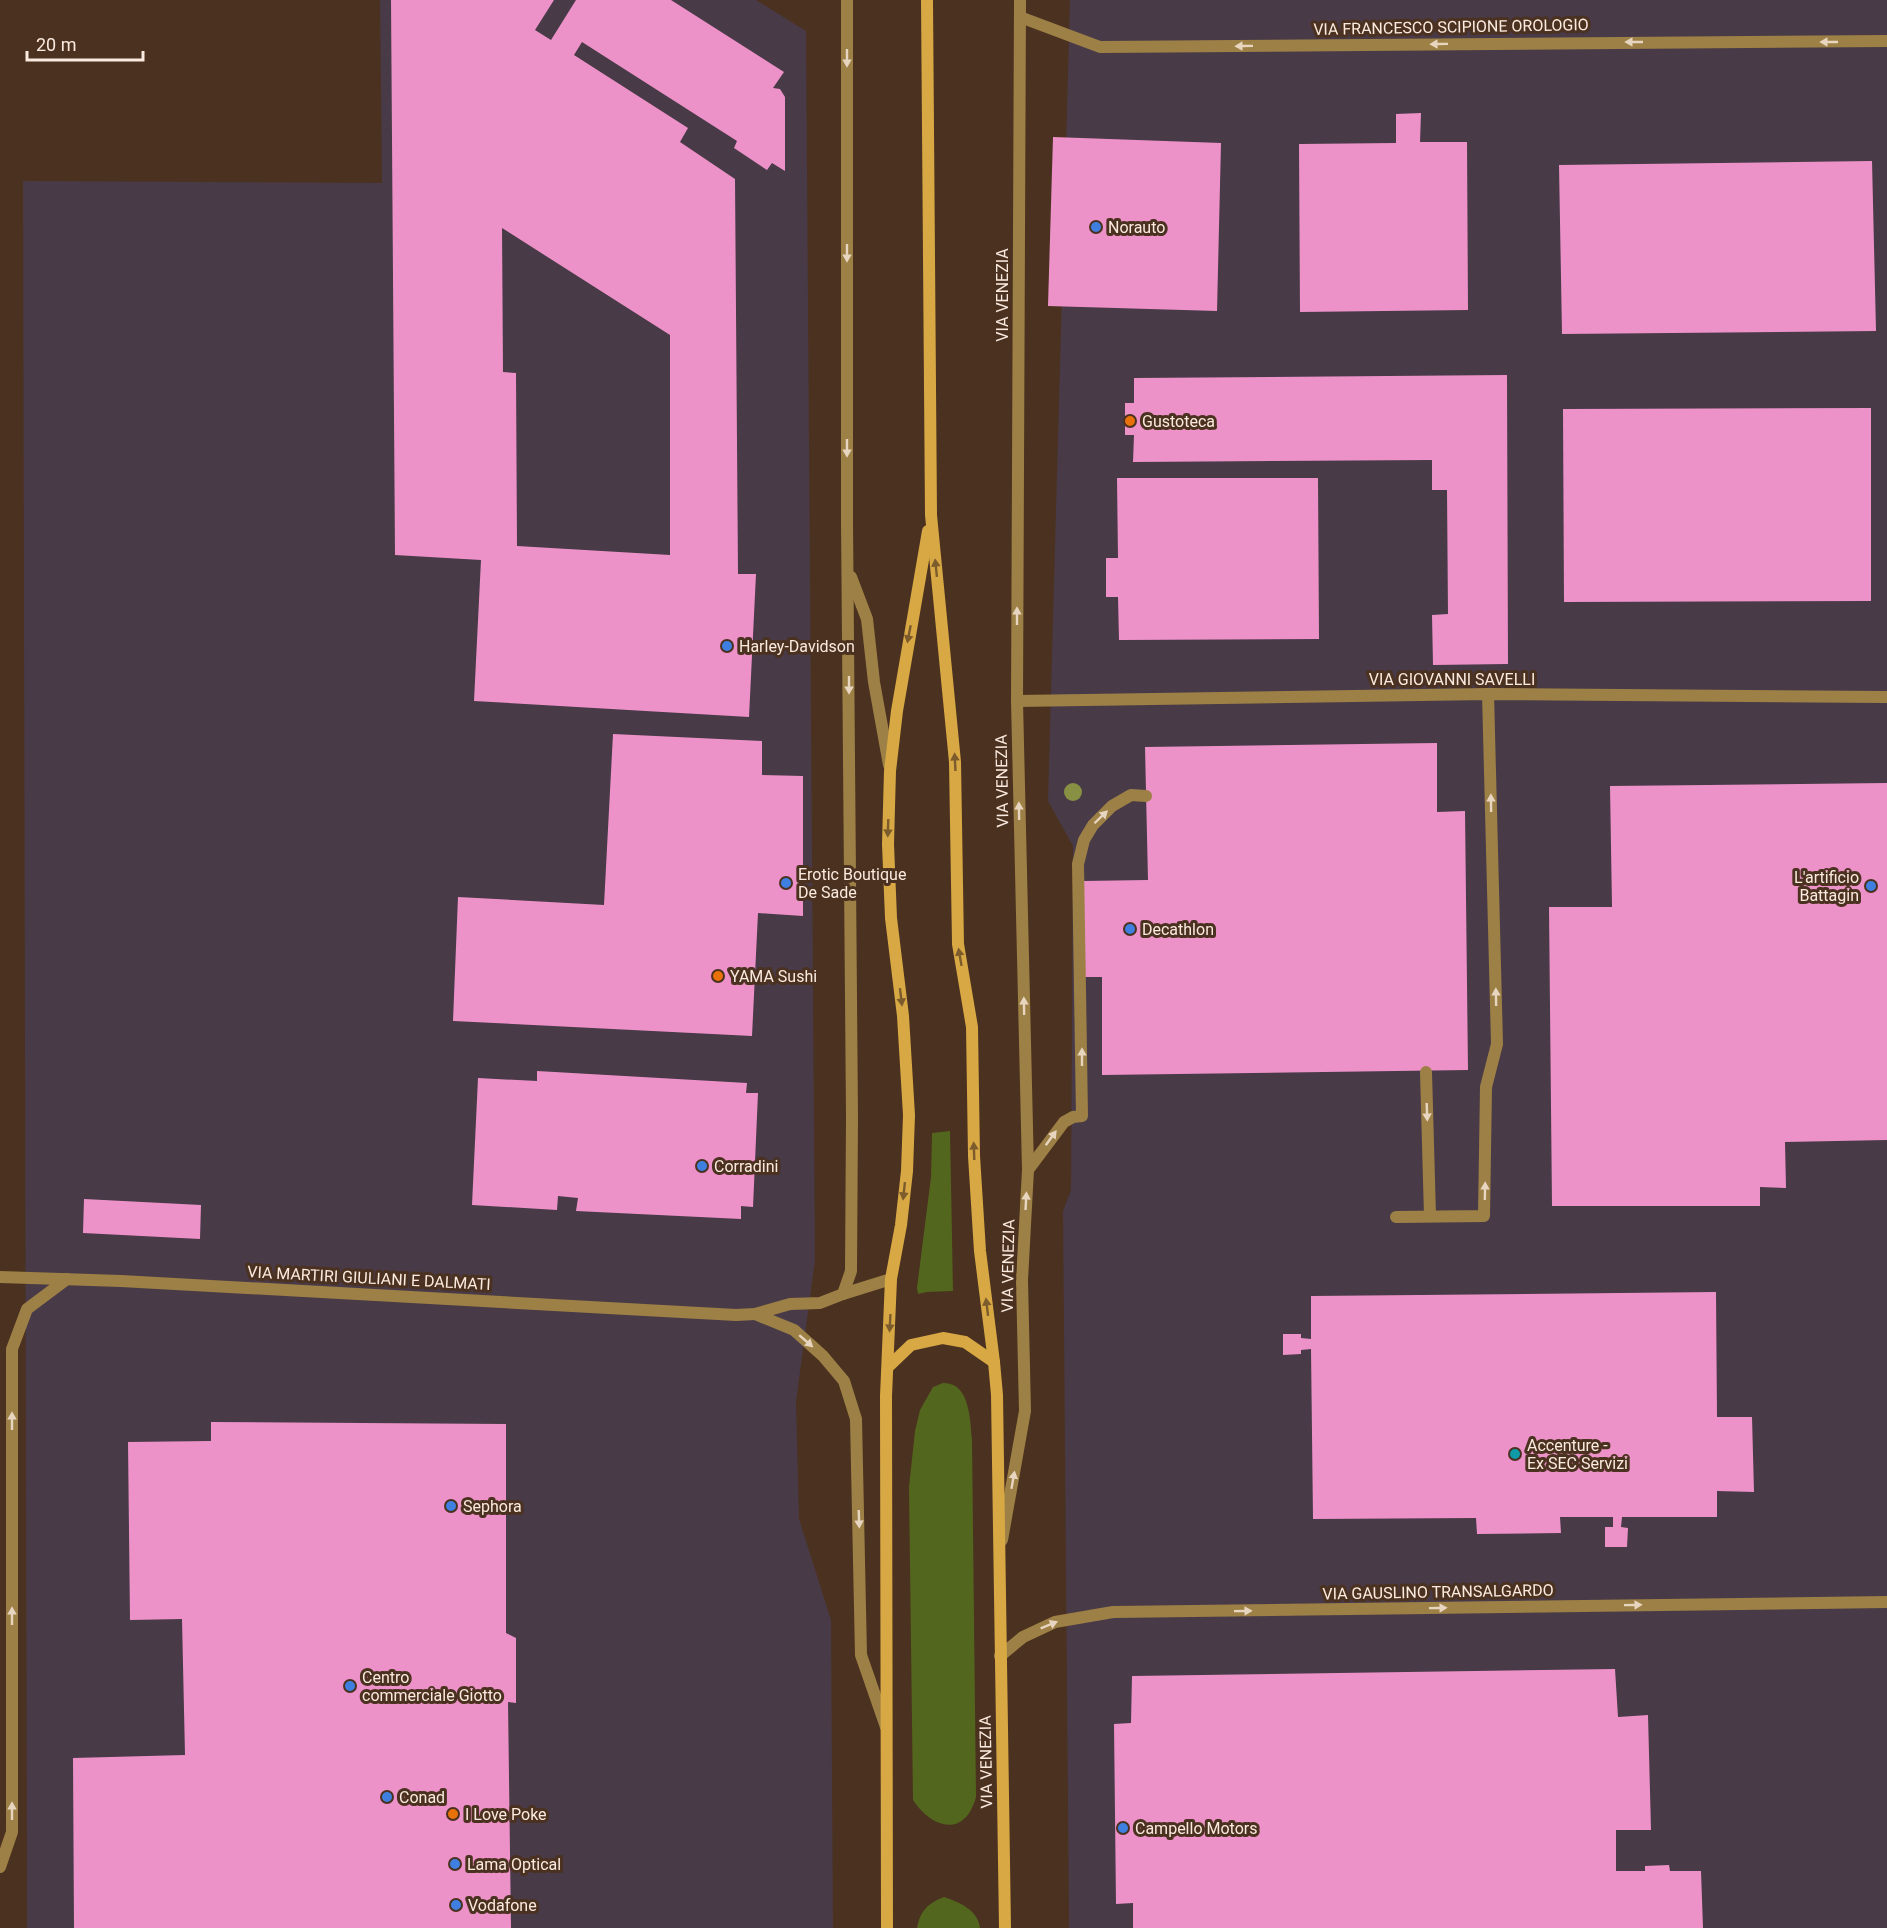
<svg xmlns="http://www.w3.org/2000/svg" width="1887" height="1928" viewBox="0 0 1887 1928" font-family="Roboto,sans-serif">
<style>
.commercial{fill:#493a47}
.green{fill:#53661d}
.building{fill:#ed92c9;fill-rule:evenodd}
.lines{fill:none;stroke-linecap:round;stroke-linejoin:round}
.lane{stroke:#9d8046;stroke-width:12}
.street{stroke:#9d8046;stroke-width:12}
.secondary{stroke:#d7a844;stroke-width:12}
.tree{fill:#889043}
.oneway{fill:#e8d5c0}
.oneway2{fill:#7c5b2c}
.shop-dot{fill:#3f7fe0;stroke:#4b311f;stroke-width:2}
.food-dot{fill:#e8710a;stroke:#4b311f;stroke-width:2}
.culture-dot{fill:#0f9aa8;stroke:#4b311f;stroke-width:2}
.labels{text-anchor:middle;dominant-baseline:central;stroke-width:6;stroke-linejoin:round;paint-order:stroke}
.street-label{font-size:16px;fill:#fbeadf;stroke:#4b311f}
.poi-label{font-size:16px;fill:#fbeadf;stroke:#4b311f;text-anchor:start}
</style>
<rect width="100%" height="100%" fill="#4b311f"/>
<g class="commercial">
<path d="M380,0H756L806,31L815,1260L796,1402L799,1519L831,1620L833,1928H27L23,181L382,183Z"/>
<path d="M1070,0H1887V1928H1069L1063,1211L1071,1190L1073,846L1048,801Z"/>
</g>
<g class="green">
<path d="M950,1131L953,1291L927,1292L918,1294L917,1288L931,1177L932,1133Z"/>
<path d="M943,1383C970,1382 970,1420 972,1440L976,1797C965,1838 932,1829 913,1800L909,1487L915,1431L920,1410L933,1387Z"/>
<path d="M944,1897C959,1902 978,1910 980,1928H917C920,1911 928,1903 944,1897Z"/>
</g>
<g class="building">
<path d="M391,0H554L535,30L551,40L576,0H671L784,72L773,88L780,89L785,97V171L772,163L767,170L734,148L737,141L582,42L574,55L688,128L680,142L735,179L738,574H756L749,717L474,701L481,560L395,555ZM502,228L670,335V555L517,546L516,373L503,372Z"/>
<path d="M1421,113L1420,142H1467L1468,310L1300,312L1299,144L1396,143V114Z"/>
<path d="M1053,137L1221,143L1217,311L1048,306Z"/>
<path d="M1872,161L1876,331L1562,334L1559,165Z"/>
<path d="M1507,375L1508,664L1433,665L1432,615L1448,614L1447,490H1432V460L1133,462L1134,435H1125V403H1134V378Z"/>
<path d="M1871,408V601L1564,602L1563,409Z"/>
<path d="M1117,478H1318L1319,639L1119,640L1118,597H1106V558H1118Z"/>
<path d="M613,734L762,741V775L803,776V916L758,913L752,1036L453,1021L458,897L604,905Z"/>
<path d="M1437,743V812L1465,811L1468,1070L1102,1075V977H1085L1083,881L1148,880L1145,747Z"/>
<path d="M1887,783V1140L1785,1142L1786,1188L1760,1187V1206H1552L1549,907H1612L1610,786Z"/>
<path d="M537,1071L747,1083L746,1093H758L753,1207L741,1206V1219L576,1211L578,1198L558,1196L557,1210L472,1205L478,1078L537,1081Z"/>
<path d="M84,1199L201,1205L200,1239L83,1233Z"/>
<path d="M1716,1292L1717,1417H1752L1754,1492L1717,1491V1517H1622L1621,1527L1628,1528L1627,1547H1605V1527H1613V1517H1560L1561,1533L1477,1534L1476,1518L1313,1519L1311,1349L1301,1350V1354L1283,1355V1334H1301V1338L1311,1339V1296Z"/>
<path d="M211,1422L506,1424V1633L516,1638V1703L508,1702L511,1928H74L73,1758L185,1755L182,1619L130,1620L128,1442L211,1441Z"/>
<path d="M1615,1669L1618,1717L1648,1715L1651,1830H1616V1871H1645V1866L1669,1865L1670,1871H1701L1703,1928H1133V1903L1116,1904L1114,1724L1131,1723L1132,1676Z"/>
</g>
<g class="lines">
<g class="lane">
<path d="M1426,1072L1430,1216"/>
<path d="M1028,1170L1064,1122L1073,1117L1082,1116L1078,864L1084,840L1093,825L1112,806L1131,795L1146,796"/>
<path d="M1396,1217L1484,1216L1486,1087L1497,1044L1488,694"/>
</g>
<g class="street">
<path d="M1020,17L1100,47L1887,41"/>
<path d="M851,577L867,619L874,682L889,765"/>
<path d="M1017,701L1488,694L1887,697"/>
<path d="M0,1277L121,1281L736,1315L755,1314L790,1304L820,1303L843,1294L851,1271L852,1117L847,521V0"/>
<path d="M843,1294L891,1279"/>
<path d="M755,1314L794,1330L823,1356L844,1381L856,1419L861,1655L886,1727"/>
<path d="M1002,1540L1025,1411L1022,1280L1028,1170L1017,701L1020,0"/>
<path d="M1000,1656L1023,1637L1055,1622L1113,1612L1887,1602"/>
<path d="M0,1867L12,1832V1349L27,1309L67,1279"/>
</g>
<g class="secondary">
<path d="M927,0L931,515L955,762L958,944L972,1027L974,1156L980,1251L994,1362L997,1395L1005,1928"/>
<path d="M888,1367L911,1345L943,1338L965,1342L994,1362"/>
<path d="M887,1928L886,1396L891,1279L901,1225L907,1171L909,1115L903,1016L891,918L888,844L890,771L897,711L928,531"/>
</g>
</g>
<circle class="tree" cx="1073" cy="792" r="9"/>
<defs><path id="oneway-solid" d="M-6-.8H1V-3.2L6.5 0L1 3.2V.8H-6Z" transform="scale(1.5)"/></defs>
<g class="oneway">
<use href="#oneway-solid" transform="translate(1634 42) rotate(180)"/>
<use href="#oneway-solid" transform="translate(1829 42) rotate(180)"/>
<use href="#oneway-solid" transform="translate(1439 44) rotate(179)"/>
<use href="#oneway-solid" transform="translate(1244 46) rotate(179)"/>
<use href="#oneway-solid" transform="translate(847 58) rotate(90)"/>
<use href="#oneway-solid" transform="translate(847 253) rotate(90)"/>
<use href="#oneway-solid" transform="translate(847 448) rotate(90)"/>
<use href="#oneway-solid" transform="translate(1017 616) rotate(-90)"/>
<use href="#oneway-solid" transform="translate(849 685) rotate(90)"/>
<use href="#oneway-solid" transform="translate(1491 803) rotate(-91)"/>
<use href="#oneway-solid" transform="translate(1019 811) rotate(-91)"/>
<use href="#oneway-solid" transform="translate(1101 817) rotate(-44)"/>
<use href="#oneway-solid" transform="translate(1496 997) rotate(-91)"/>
<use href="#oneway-solid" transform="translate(1024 1006) rotate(-91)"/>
<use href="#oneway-solid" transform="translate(1082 1057) rotate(-90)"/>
<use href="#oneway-solid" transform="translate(1427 1112) rotate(88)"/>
<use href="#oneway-solid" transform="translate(1051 1138) rotate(-54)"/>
<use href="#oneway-solid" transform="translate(1485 1191) rotate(-89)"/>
<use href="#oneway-solid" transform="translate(1026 1201) rotate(-87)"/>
<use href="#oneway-solid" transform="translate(806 1341) rotate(41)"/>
<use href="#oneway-solid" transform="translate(12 1421) rotate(-90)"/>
<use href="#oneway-solid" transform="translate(1013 1480) rotate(-80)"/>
<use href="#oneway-solid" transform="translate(859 1519) rotate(88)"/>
<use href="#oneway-solid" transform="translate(1633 1605) rotate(-1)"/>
<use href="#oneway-solid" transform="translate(1438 1608) rotate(-1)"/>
<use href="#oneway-solid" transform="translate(1243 1611) rotate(-1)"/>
<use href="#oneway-solid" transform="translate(12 1616) rotate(-90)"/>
<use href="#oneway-solid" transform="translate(1049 1625) rotate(-22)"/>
<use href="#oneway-solid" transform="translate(12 1811) rotate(-90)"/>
</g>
<g class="oneway2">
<use href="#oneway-solid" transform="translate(936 568) rotate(-96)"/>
<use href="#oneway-solid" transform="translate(909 634) rotate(101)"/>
<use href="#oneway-solid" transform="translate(955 762) rotate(-93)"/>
<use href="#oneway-solid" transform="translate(888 828) rotate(92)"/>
<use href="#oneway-solid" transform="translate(960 957) rotate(-100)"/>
<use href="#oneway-solid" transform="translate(901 997) rotate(83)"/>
<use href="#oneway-solid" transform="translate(974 1151) rotate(-92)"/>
<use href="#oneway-solid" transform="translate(904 1191) rotate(96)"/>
<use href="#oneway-solid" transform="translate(987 1307) rotate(-97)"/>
<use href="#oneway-solid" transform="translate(890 1323) rotate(93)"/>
</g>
<g class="shop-dot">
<circle cx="1096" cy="227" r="6"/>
<circle cx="727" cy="646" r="6"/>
<circle cx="786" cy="883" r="6"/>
<circle cx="1871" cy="886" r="6"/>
<circle cx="1130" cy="929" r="6"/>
<circle cx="702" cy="1166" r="6"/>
<circle cx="451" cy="1506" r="6"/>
<circle cx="350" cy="1686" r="6"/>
<circle cx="387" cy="1797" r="6"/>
<circle cx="1123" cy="1828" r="6"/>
<circle cx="455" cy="1864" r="6"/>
<circle cx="456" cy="1905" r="6"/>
</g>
<g class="food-dot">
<circle cx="1130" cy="421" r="6"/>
<circle cx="718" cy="976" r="6"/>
<circle cx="453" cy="1814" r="6"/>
</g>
<circle class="culture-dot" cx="1515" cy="1454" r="6"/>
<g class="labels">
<g class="street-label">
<text transform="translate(1451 27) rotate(-1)">VIA FRANCESCO SCIPIONE OROLOGIO</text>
<text transform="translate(1002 295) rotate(-90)">VIA VENEZIA</text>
<text x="1452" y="679">VIA GIOVANNI SAVELLI</text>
<text transform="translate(1002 781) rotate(-91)">VIA VENEZIA</text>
<text transform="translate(1008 1266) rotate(-89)">VIA VENEZIA</text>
<text transform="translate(369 1278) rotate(3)">VIA MARTIRI GIULIANI E DALMATI</text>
<text transform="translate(1438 1592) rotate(-1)">VIA GAUSLINO TRANSALGARDO</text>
<text transform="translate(986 1762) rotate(-91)">VIA VENEZIA</text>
</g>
<g class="poi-label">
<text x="1108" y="227">Norauto</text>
<text x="1142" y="421">Gustoteca</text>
<text x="739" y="646">Harley-Davidson</text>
<text x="798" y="874">Erotic Boutique<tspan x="798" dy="18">De Sade</tspan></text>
<text x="1859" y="877" text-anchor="end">L'artificio<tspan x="1859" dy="18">Battagin</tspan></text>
<text x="1142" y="929">Decathlon</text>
<text x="730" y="976">YAMA Sushi</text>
<text x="714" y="1166">Corradini</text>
<text x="1527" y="1445">Accenture -<tspan x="1527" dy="18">Ex SEC Servizi</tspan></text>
<text x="463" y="1506">Sephora</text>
<text x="362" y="1677">Centro<tspan x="362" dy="18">commerciale Giotto</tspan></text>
<text x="399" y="1797">Conad</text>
<text x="465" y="1814">I Love Poke</text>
<text x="1135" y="1828">Campello Motors</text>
<text x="467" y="1864">Lama Optical</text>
<text x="468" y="1905">Vodafone</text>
</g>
</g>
<path d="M27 51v9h116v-9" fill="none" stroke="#fbeadf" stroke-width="3"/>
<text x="36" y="51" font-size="18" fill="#fbeadf" stroke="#4b311f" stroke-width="4.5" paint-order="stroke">20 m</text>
</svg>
